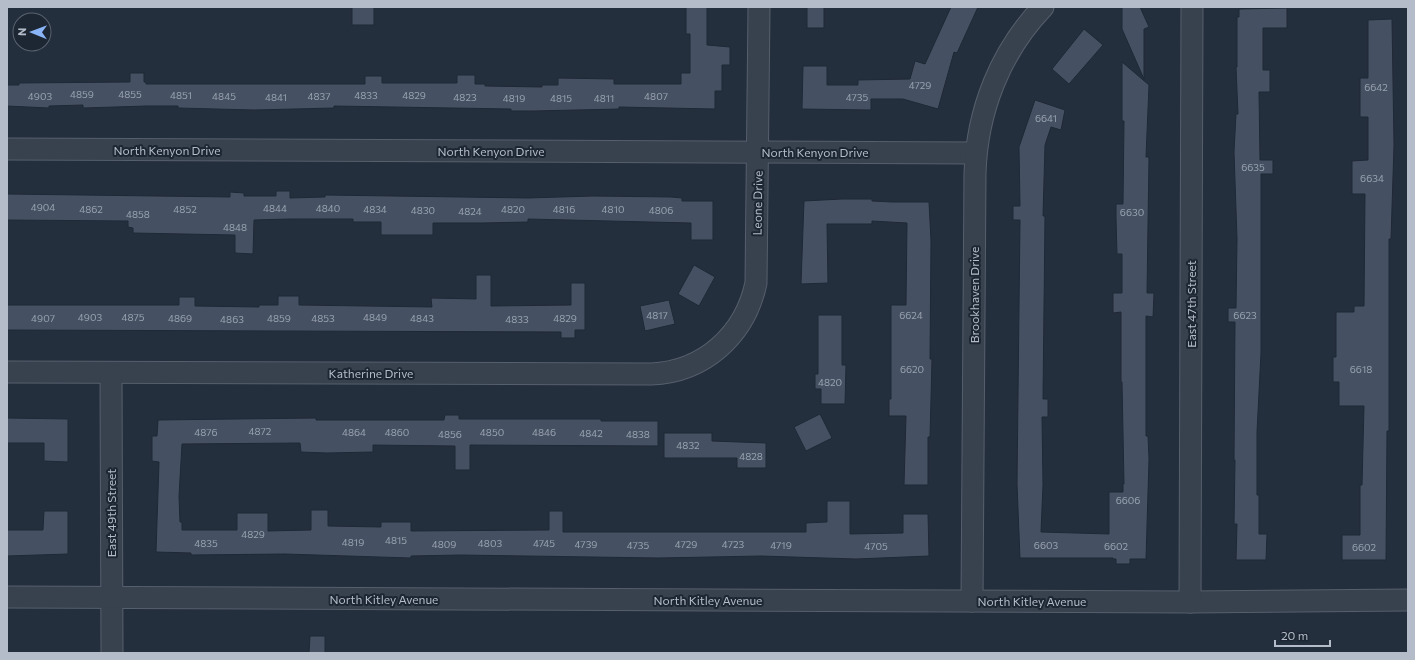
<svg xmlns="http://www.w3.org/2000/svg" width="1415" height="660" viewBox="0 0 1415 660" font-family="Commissioner,sans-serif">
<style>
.building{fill:#455162;stroke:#1f2835}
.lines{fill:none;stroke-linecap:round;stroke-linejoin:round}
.street-casing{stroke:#565f6c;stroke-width:23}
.street{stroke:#38414e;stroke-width:21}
.labels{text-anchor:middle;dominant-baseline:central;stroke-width:4;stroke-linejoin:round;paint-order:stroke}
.number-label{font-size:10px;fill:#98a1af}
.street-label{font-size:12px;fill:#b4bcc9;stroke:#1d2633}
</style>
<rect width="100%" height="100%" fill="#242f3e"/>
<g class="building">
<rect x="352" y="7" width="22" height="18"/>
<path d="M686,7H707V45L730,47V65H722V91H715V109L619,107V109L533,111H511V109L334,106V108L254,110L178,108V106H146L83,108V105L49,106V108L7,106V85H19V83L130,82V73H144V82H146V84H365V76H382V83H457V75H475V84H485V86L542,87V85H558V78L614,79V84H681V73H690V34H686Z"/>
<rect x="807" y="7" width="17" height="21"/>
<path d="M951,7H978L957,53L954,52L938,109L903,99H871V110L802,109L803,66H827V85H858V80L910,79L915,61L925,64Z"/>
<path d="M1122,7H1140L1149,27L1144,29V79L1122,29Z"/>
<path d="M1287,8V28H1263V70H1270V92H1259L1260,160H1273V174H1261V353L1257,432V495H1259V534H1267L1266,560H1236L1237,524H1234L1235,460H1234L1235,322H1228V308H1236L1237,239L1234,152L1236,114H1238L1236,67H1237V17H1239V9Z"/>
<path d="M1392,19L1394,145L1391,239H1389V431H1387L1386,560H1342V535H1360V485H1362L1364,406H1339V382H1333V357H1336V312H1354V306H1364L1365,194H1352V161L1368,160V117H1360V78H1368V20Z"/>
<path d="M1084,29L1103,45L1069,84L1052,69Z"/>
<path d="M1122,62L1149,85L1146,157H1149L1147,293H1154L1153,317L1146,316V436H1148L1149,459L1146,559H1130V564H1116V559H1113V558H1020L1017,484L1020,220H1013V206H1020L1019,147L1035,100L1065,110L1061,130L1051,127L1045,145L1043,216H1045L1043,399H1048V417H1042L1043,485L1041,532L1109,534V492H1123V484H1124L1122,382H1121V312L1113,313V293H1122V254H1117L1116,218V204H1123L1124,121H1122Z"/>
<path d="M276,191H290V198L325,197V195L528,198L593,196L671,197L682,198V201H713V240H691V223L528,219V222L482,223H433V235H381V222H353V219H290L254,220L253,254L235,253V235L133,233V228L128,227V221L7,220V194L230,197V192L244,193V196H276Z"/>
<path d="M842,199H872V201L892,202H929L931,241L930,359H932L930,437H928V485H904L906,416H889V399H891V305H906L907,223L872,221V224H827L828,283L801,284L804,201Z"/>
<path d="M694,265L715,277L699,306L678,294Z"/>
<path d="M476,275H491V306L571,305V283H585V330H575V338H561V332L7,330V305H179V297H195V306L259,307V305H278V296H299V305L432,307L431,298L476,299Z"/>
<path d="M669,300L675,324L645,331L640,306Z"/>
<path d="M818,315H842V365H846L845,404H821V389H815V374H818Z"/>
<path d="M820,414L832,438L806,451L794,427Z"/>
<path d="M445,415H459V419H601V421H658V446L470,445V470H455V446L373,445V452L327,453L301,452L300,443L182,444L179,496L180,522H182V530H237V513H268V531L311,530V510H328V526L381,527V522H411V531L549,530V511H563V532H806V523L827,522V501H850V534L903,533V514H928L929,556L856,559L761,556L658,558L460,555L411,556V558L285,554L191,555V553L156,552L159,462L152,461V436H157L158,420L316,418V420H444Z"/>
<path d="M7,418L68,419V462L44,461V443H7Z"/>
<path d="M664,433H712V441L766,443V468H737V458H664Z"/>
<path d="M44,511H68V554L7,556V530H43Z"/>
<path d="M310,636H325V653H309Z"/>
</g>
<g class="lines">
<g class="street-casing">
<g id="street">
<path d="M7,149L975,153"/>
<path d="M7,372L651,374C704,372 745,335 756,283L759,7"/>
<path d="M111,373L112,653"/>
<path d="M7,597L1190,602L1408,600"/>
<path d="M972,601L975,173C977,111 1000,52 1043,7"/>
<path d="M1190,602L1192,7"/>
</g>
</g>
<use href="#street" class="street"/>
</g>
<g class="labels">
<g class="number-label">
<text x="920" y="85">4729</text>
<text x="1376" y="87">6642</text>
<text x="82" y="94">4859</text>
<text x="130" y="94">4855</text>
<text x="181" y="95">4851</text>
<text x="366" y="95">4833</text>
<text x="414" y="95">4829</text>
<text x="40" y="96">4903</text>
<text x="224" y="96">4845</text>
<text x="319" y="96">4837</text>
<text x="656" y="96">4807</text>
<text x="276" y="97">4841</text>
<text x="465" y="97">4823</text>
<text x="857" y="97">4735</text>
<text x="514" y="98">4819</text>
<text x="561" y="98">4815</text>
<text x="604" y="98">4811</text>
<text x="1046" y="118">6641</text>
<text x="1253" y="167">6635</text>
<text x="1372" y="178">6634</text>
<text x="43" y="207">4904</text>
<text x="275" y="208">4844</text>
<text x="328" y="208">4840</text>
<text x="91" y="209">4862</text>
<text x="185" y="209">4852</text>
<text x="375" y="209">4834</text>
<text x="513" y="209">4820</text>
<text x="564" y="209">4816</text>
<text x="613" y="209">4810</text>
<text x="423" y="210">4830</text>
<text x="661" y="210">4806</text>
<text x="470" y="211">4824</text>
<text x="1132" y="212">6630</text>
<text x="138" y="214">4858</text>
<text x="235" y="227">4848</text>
<text x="657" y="315">4817</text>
<text x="911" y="315">6624</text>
<text x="1245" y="315">6623</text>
<text x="90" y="317">4903</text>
<text x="133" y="317">4875</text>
<text x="375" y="317">4849</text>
<text x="43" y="318">4907</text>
<text x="180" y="318">4869</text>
<text x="279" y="318">4859</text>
<text x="323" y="318">4853</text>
<text x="422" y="318">4843</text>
<text x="565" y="318">4829</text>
<text x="232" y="319">4863</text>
<text x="517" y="319">4833</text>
<text x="912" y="369">6620</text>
<text x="1361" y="369">6618</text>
<text x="830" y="382">4820</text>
<text x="260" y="431">4872</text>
<text x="206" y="432">4876</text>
<text x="354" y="432">4864</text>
<text x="397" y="432">4860</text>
<text x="492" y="432">4850</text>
<text x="544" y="432">4846</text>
<text x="591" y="433">4842</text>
<text x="450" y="434">4856</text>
<text x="638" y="434">4838</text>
<text x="688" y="445">4832</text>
<text x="751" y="456">4828</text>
<text x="1128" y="500">6606</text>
<text x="253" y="534">4829</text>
<text x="396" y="540">4815</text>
<text x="353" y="542">4819</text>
<text x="206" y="543">4835</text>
<text x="490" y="543">4803</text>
<text x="544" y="543">4745</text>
<text x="444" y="544">4809</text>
<text x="586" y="544">4739</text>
<text x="686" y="544">4729</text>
<text x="733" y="544">4723</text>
<text x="638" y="545">4735</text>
<text x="781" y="545">4719</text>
<text x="1046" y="545">6603</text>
<text x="876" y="546">4705</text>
<text x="1116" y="546">6602</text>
<text x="1364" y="547">6602</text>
</g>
<g class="street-label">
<text x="167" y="150">North Kenyon Drive</text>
<text x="491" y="151">North Kenyon Drive</text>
<text x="815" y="152">North Kenyon Drive</text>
<text transform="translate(757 203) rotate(-89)">Leone Drive</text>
<text transform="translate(974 295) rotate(-90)">Brookhaven Drive</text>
<text transform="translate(1191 304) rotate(-90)">East 47th Street</text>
<text x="371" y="373">Katherine Drive</text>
<text transform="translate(111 513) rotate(-90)">East 49th Street</text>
<text x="384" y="599">North Kitley Avenue</text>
<text x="708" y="600">North Kitley Avenue</text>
<text x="1032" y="601">North Kitley Avenue</text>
</g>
</g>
<rect width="1415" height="660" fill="none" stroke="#b4bcc9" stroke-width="16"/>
<g transform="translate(32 32) rotate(271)"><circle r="19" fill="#1d2633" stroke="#59626f"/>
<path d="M0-3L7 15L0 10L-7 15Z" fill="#8ab4f8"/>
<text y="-6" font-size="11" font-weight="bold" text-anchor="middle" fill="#b4bcc9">N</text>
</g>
<path d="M1275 640v6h55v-6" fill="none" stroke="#b4bcc9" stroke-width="2"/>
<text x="1281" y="640" font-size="12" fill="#b4bcc9" stroke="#1d2633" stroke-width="3" paint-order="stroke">20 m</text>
</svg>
